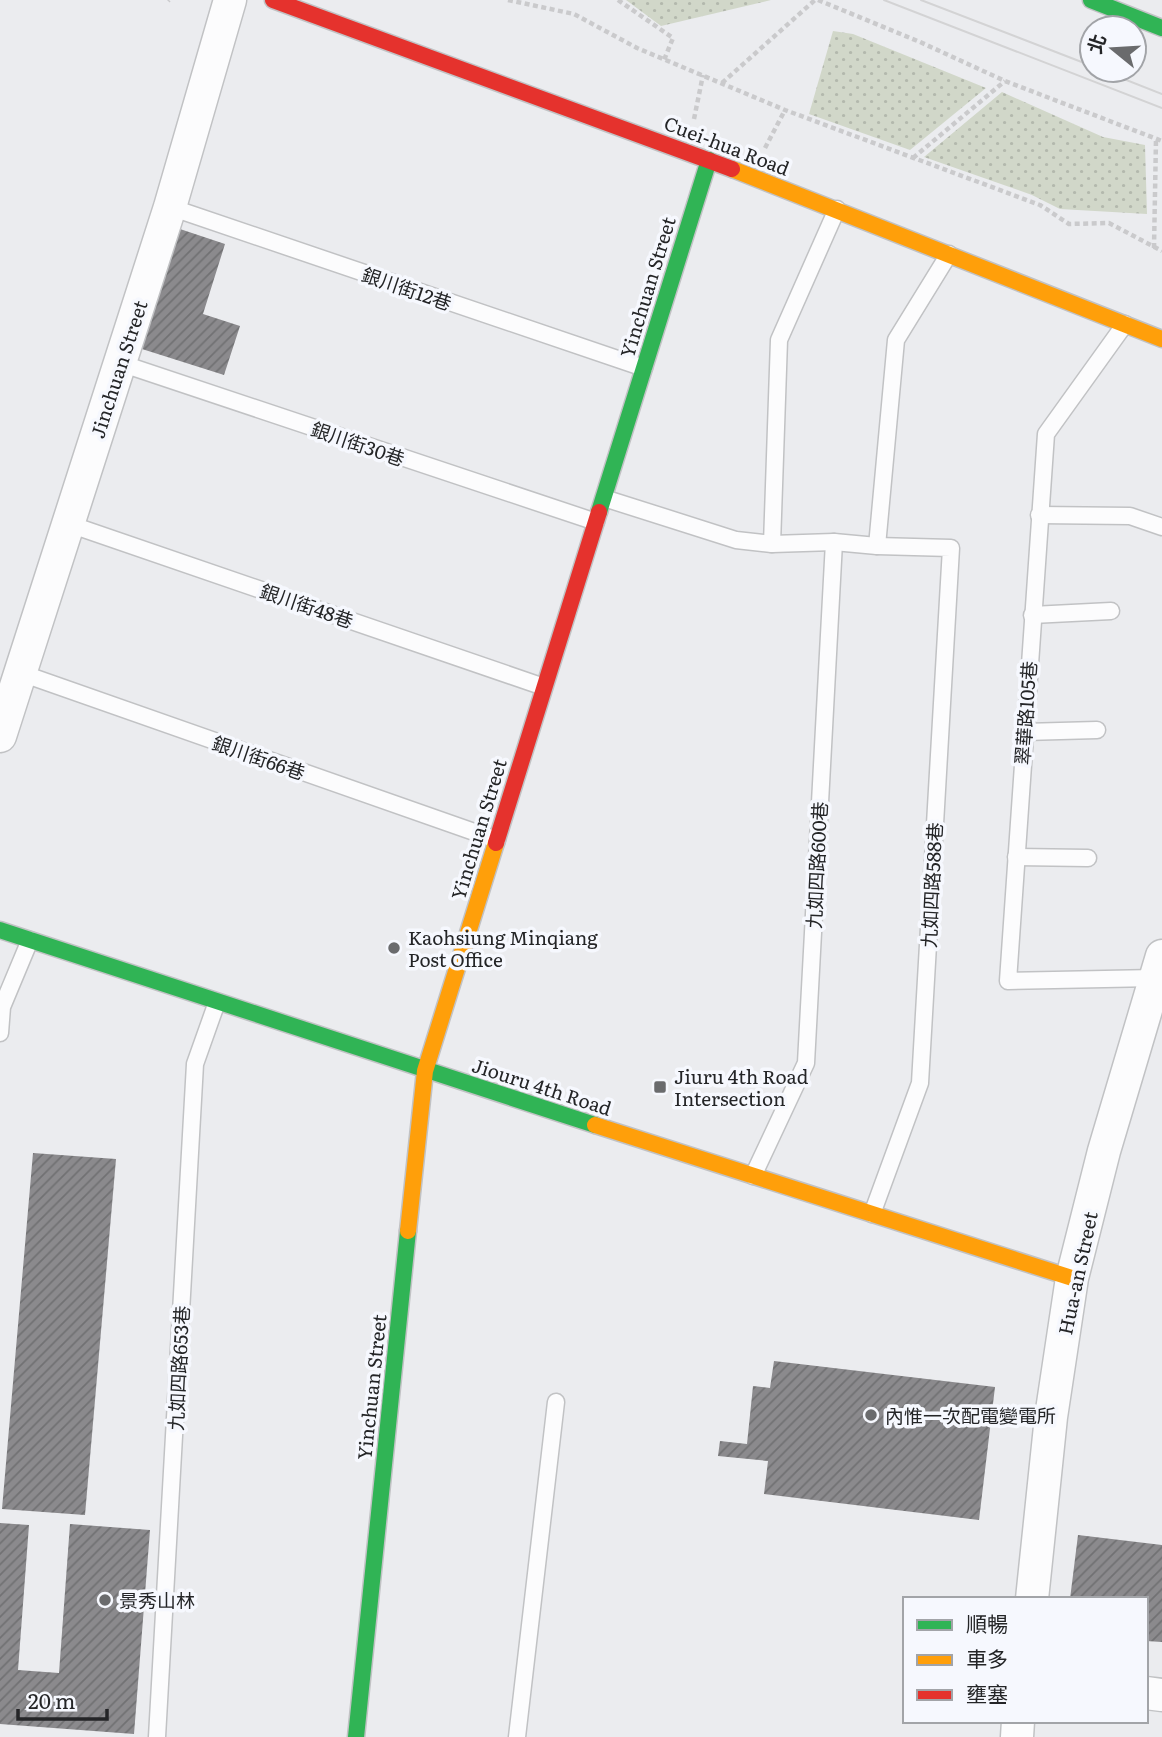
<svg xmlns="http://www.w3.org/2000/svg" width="1162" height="1737" viewBox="0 0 1162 1737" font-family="Literata,'Noto Sans TC',serif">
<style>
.grass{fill:url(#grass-dots)}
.building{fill:url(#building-hatch)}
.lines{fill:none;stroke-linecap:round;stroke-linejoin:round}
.lane-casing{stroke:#c1c2c4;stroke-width:19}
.street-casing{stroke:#c1c2c4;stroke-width:35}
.fast-casing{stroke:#c1c2c4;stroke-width:19}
.slow-casing{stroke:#c1c2c4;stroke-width:19}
.jam-casing{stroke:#c1c2c4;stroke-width:19}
.path{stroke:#cacacc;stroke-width:4.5;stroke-dasharray:5 3.5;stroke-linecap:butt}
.lane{stroke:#fcfcfd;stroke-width:16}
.street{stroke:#fcfcfd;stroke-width:32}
.fast{stroke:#30b455;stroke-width:16}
.slow{stroke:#ff9f0a;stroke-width:16}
.jam{stroke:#e5322d;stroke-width:16}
.tram{stroke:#d3d3d4;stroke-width:2}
.poi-dot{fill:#6a6b6d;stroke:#f6f8fe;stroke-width:2.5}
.labels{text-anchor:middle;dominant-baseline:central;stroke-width:7;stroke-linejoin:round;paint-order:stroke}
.street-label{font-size:19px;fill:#242527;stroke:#f6f8fe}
.poi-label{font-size:19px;fill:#242527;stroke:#f6f8fe;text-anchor:start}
</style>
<defs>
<pattern id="grass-dots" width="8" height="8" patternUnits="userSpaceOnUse" patternTransform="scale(1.75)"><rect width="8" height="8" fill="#d1d7c9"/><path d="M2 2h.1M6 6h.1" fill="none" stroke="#b3b8ad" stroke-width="1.8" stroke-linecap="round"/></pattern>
<pattern id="building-hatch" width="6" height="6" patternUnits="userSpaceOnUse" patternTransform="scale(1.75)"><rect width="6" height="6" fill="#8b8a8d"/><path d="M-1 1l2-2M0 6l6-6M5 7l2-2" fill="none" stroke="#717173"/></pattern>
</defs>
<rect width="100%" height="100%" fill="#ebecef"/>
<g class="grass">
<path d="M626,0H771L661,26Z"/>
<path d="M833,31L853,34L986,88L910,150L809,114Z"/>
<path d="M1002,92L1103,137L1145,145L1147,214L1060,209L1032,195L924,157Z"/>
</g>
<g class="building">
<path d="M180,229L225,244L203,314L240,326L224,375L142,349Z"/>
<path d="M33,1153L116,1159L85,1515L2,1509Z"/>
<path d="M774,1361L995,1387L979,1520L764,1494L768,1461L718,1456L720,1441L747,1444L753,1386L770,1388Z"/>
<path d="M0,1523L29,1525L18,1670L59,1673L70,1524L150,1530L134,1734L0,1724Z"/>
<path d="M1078,1535L1162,1545V1642L1146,1641V1599H1070Z"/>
</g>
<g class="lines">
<g class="lane-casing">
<g id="lane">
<path d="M170,207L644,368"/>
<path d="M1125,324L1046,434L1008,981L1155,978"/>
<path d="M120,363L596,522"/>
<path d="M604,498L736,540L772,544L834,542L877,546L951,548L920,1083L872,1214"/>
<path d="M1039,515L1130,516L1162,527"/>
<path d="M69,524L544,687"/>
<path d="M772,544L779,340L837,209"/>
<path d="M877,546L896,340L949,254"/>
<path d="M1032,615L1111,611"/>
<path d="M21,673L497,840"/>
<path d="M1024,732L1097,730"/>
<path d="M1016,857L1088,858"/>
<path d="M0,1033L2,1007L30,940"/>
<path d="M753,1176L806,1063L834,542"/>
<path d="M157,1737L195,1064L217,1002"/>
<path d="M517,1737L556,1402"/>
</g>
</g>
<g class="street-casing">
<g id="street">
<path d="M0,736L170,207L230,0"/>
<path d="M1032,1599L1051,1417L1072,1278L1104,1151L1162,956"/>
<path d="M1146,1693L1162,1695"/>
<path d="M1017,1737L1018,1721"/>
</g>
</g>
<g class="fast-casing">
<g id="fast">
<path d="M1091,0L1162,28"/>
<path d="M599,512L709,160"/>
<path d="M0,930L595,1125"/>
<path d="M356,1737L408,1231"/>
</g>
</g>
<g class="slow-casing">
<g id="slow">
<path d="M732,169L1162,339"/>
<path d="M595,1125L1072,1278"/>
<path d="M408,1231L425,1071L496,843"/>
</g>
</g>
<g class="jam-casing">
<g id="jam">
<path d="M273,0L732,169"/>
<path d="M496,843L599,512"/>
</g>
</g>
<g class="path">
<path d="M508,0L574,14L637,48L785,110L1040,205L1069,224L1109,223L1162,251"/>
<path d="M618,0L673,38L664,60"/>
<path d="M818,0L920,42L1005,81L1162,141"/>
<path d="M168,1L169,0"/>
<path d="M722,83L815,0"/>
<path d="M694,119L703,75"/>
<path d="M765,148L785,110"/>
<path d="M913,158L1005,81"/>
<path d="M1154,248L1156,139"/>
</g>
<use href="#lane" class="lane"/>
<use href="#street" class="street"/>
<use href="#fast" class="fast"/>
<use href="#slow" class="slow"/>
<use href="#jam" class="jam"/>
<g class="tram">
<path d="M884,0L1162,108"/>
<path d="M921,0L1092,66"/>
<path d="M1101,70L1162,94"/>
</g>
</g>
<g class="poi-dot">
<circle cx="394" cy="948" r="7"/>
<rect x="653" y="1080" width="14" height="14" rx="3.5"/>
<circle cx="871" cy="1415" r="7"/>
<circle cx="105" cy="1600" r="7"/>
</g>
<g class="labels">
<g class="street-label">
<text transform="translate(727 145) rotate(21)">Cuei-hua Road</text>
<text transform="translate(647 287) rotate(-73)">Yinchuan Street</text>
<text transform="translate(407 288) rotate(19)">銀川街12巷</text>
<text transform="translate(118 369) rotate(-72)">Jinchuan Street</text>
<text transform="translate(358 443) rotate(19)">銀川街30巷</text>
<text transform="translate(307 605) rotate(19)">銀川街48巷</text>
<text transform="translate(1025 713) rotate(-86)">翠華路105巷</text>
<text transform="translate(259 757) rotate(19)">銀川街66巷</text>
<text transform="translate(478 829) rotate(-73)">Yinchuan Street</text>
<text transform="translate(816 865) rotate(-87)">九如四路600巷</text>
<text transform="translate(931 885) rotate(-87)">九如四路588巷</text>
<text transform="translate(542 1086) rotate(18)">Jiouru 4th Road</text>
<text transform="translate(1077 1273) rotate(-78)">Hua-an Street</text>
<text transform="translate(178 1368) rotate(-87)">九如四路653巷</text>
<text transform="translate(371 1387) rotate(-84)">Yinchuan Street</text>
</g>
<g class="poi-label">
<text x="408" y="937">Kaohsiung Minqiang<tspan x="408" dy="22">Post Office</tspan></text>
<text x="674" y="1076">Jiuru 4th Road<tspan x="674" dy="22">Intersection</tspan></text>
<text x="885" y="1415">內惟一次配電變電所</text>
<text x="119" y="1600">景秀山林</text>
</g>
</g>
<rect x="903" y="1597" width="245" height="126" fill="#f6f8fe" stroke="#a2a4a8" stroke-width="2"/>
<rect x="917" y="1620" width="35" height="10" fill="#30b455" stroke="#a2a4a8" stroke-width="2"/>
<text x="966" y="1632" font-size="21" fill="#242527">順暢</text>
<rect x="917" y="1655" width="35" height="10" fill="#ff9f0a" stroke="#a2a4a8" stroke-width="2"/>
<text x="966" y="1667" font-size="21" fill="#242527">車多</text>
<rect x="917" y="1690" width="35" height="10" fill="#e5322d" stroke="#a2a4a8" stroke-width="2"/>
<text x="966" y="1702" font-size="21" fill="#242527">壅塞</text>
<g transform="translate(1113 49) rotate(288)"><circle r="33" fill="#f6f8fe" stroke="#a2a4a8" stroke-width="2"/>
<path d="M0-5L12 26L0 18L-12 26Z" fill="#6a6b6d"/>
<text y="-10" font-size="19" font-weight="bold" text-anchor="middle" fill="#242527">北</text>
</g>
<path d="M18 1709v10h89v-10" fill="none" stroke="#242527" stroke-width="3.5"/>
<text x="28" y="1709" font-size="21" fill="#242527" stroke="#f6f8fe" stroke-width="5" paint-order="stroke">20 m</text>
</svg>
